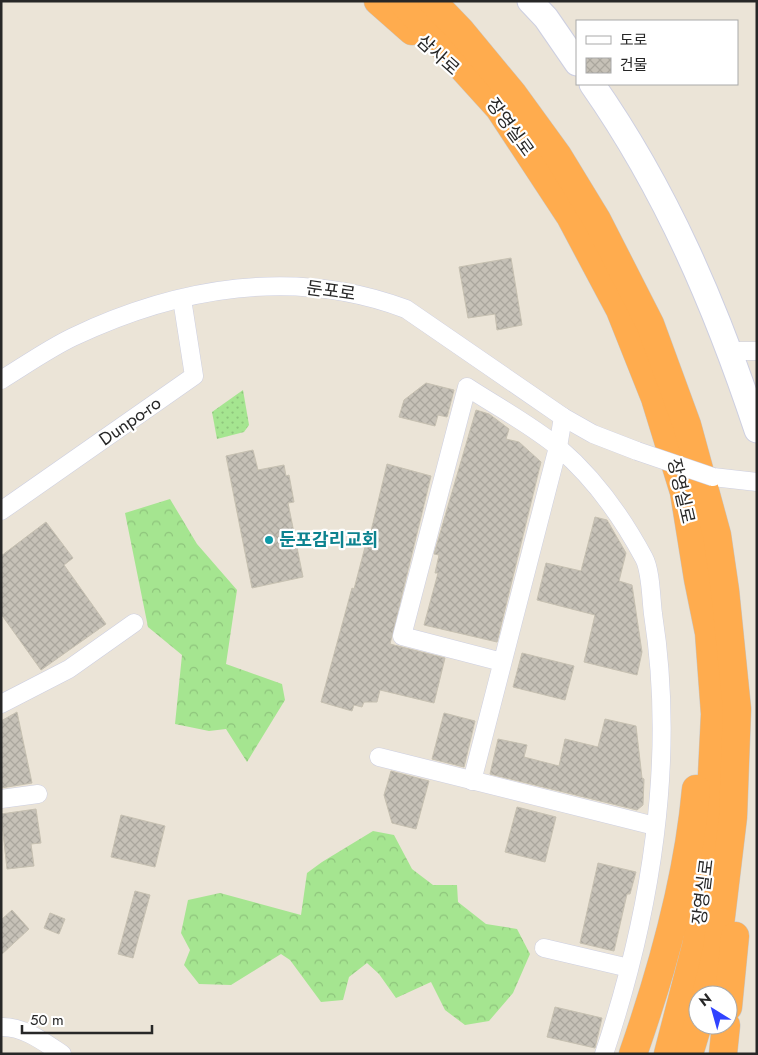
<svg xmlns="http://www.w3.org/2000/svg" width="758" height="1055" viewBox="0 0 758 1055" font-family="Jost,'Noto Sans KR',sans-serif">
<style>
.green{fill:url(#green-dots)}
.forest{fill:url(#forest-crowns)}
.building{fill:url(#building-cross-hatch);stroke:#c6c0b1}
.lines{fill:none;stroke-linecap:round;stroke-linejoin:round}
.street-casing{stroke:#cdcfe1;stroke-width:19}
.secondary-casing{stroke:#cdcfe1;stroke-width:27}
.highway-casing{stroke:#c7c7c7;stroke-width:29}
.street{stroke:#fff;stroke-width:18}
.secondary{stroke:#fff;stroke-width:25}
.highway{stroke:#ffac4e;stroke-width:28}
.street-bridge-casing{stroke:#cdcfe1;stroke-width:19;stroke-linecap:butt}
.street-bridge{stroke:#fff;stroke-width:18}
.culture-dot{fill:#0f9aa8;stroke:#fff;stroke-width:2}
.labels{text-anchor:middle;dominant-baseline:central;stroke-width:4.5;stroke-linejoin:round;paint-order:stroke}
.street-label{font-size:18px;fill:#272727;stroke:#fff}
.culture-label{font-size:18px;font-weight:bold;fill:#0d838f;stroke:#fff;text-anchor:start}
</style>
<defs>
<pattern id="green-dots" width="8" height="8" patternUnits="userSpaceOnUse" patternTransform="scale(1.25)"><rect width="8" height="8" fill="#a5e590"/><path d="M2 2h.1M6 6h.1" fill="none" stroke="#8ec47c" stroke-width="1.8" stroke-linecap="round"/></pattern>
<pattern id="forest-crowns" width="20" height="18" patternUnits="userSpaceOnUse" patternTransform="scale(1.25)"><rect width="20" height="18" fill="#a5e590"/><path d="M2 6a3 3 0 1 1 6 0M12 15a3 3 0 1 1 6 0" fill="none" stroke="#8ec47c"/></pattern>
<pattern id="building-cross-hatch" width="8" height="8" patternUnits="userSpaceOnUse" patternTransform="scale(1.25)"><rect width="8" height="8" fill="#c6c1b7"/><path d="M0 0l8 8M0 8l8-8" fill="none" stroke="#aaa69d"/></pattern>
</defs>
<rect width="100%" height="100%" fill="#ebe4d7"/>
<path class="green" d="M243,390L249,425L244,432L217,439L212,412Z"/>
<g class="forest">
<path d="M170,499L197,544L237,590L226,664L282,684L285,700L247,762L226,729L209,731L175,724L182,655L148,627L125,513Z"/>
<path d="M373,831L394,835L412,869L433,885H457L458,902L486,924L517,929L530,954L513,993L489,1021L465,1025L445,1010L431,982L396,998L379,974L367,963L349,977L343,1000L321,1002L290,960L281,954L231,985L199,984L184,965L190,950L181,933L188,900L220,893L301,915L307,873L322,862Z"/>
</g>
<g class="building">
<path d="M511,258L522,325L497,330L495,314L468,318L459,267Z"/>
<path d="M426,383L454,390L447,417L438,415L435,426L399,417L404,400Z"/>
<path d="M476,410L489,414L509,429L506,439L519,442L541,462L497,642L424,625L438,573H435L439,555L434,554Z"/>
<path d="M253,450L258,470L284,465L286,476L289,475L294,502L288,503L303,577L252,588L226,456Z"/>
<path d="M387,464L431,476L390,644L445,658L434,703L380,690L377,702H364L362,707L354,705L352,711L321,702L352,588L354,589L365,547L367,548Z"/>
<path d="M595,517L607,520L626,553L619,581L632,585L642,652L637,675L584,662L595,615L537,600L546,563L581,571Z"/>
<path d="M46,522L73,558L64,565L106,624L41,670L1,614V556Z"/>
<path d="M522,653L574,666L565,700L513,687Z"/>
<path d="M17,712L32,783L1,788V721Z"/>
<path d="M444,713L475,721L464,767L432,759Z"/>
<path d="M605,719L636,726L642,778L644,779L643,805L637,810L490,774L498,739L527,745L524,757L559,766L565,739L598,747Z"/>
<path d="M391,771L429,781L416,829L392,823L384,795Z"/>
<path d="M517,807L556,817L545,862L505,852Z"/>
<path d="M36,809L41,843L31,844L34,866L7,869L1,814Z"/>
<path d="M121,815L165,826L155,867L111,857Z"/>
<path d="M598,863L636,872L630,894H627L614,951L580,943Z"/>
<path d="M135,891L150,895L133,958L118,954Z"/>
<path d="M12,910L29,929L1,955V920Z"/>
<path d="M50,913L65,919L59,934L44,928Z"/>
<path d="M555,1007L602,1018L595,1048L547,1037Z"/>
</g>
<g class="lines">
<g class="street-casing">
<g id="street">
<path d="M730,351H757"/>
<path d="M1,380C24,366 48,349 73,337C178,287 295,267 406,309L563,417L593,434L637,451"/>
<path d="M713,477L757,482"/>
<path d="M1,511L194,376L182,299"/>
<path d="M502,662L402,636L467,387C496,406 533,426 559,448C594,478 622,517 644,558C651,571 651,599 653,614C676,760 651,914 604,1054"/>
<path d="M1,704L69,669L134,623"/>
<path d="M379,757L655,826"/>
<path d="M472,781L558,447L563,417"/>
<path d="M1,799L38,794"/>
<path d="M544,948L629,968"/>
<path d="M1,1027C23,1026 44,1042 62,1054"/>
</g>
</g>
<g class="secondary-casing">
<g id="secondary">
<path d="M530,1L546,18L577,63"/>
<path d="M592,84C667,191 716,307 757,430"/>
</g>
</g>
<g class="highway-casing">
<g id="highway">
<path d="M378,1L412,31"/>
<path d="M402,1L499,108L570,216L620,310L655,398L684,492L698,579L709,633L715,714L707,876L696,946L668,1054"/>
<path d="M432,1L460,30L513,94L558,156L597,220L650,324L687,425L717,535L725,590L737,709L733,817L717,950L706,995"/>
<path d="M728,1007L735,936"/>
<path d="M633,1054C663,968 688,879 696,789"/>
<path d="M689,1054L698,1024"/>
<path d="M723,1054L726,1025"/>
</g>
</g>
<use href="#street" class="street"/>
<use href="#secondary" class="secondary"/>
<use href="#highway" class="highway"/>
<g class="street-bridge-casing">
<path id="street-bridge" d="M637,451L713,477"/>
</g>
<use href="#street-bridge" class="street-bridge"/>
</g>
<circle class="culture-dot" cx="269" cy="540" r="5"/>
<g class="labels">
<g class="street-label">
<text transform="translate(438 55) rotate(42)">삼사로</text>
<text transform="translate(510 127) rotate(54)">장영실로</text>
<text transform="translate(331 291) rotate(8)">둔포로</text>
<text transform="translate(130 421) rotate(-35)">Dunpo-ro</text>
<text transform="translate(681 491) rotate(77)">장영실로</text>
<text transform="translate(703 892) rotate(-83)">장영실로</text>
</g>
<g class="culture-label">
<text x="279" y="540">둔포감리교회</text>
</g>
</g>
<rect width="758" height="1055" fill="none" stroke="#272727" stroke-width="5"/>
<rect x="576" y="20" width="162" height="65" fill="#ffffff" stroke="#a9a9a9"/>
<rect x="586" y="36" width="25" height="8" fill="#ffffff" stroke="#a9a9a9"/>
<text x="620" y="45" font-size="15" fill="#272727">도로</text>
<rect x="586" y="58" width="25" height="15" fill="url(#building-cross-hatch)" stroke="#a9a9a9"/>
<text x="620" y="70" font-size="15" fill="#272727">건물</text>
<g transform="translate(713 1010) rotate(323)"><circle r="24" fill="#ffffff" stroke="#a9a9a9"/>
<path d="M0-4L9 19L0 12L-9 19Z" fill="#3043ff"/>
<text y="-8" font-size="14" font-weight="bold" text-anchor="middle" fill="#272727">N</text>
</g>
<path d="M22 1025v8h130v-8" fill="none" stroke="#272727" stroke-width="2.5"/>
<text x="30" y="1025" font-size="15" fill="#272727" stroke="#ffffff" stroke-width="4" paint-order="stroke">50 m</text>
</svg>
